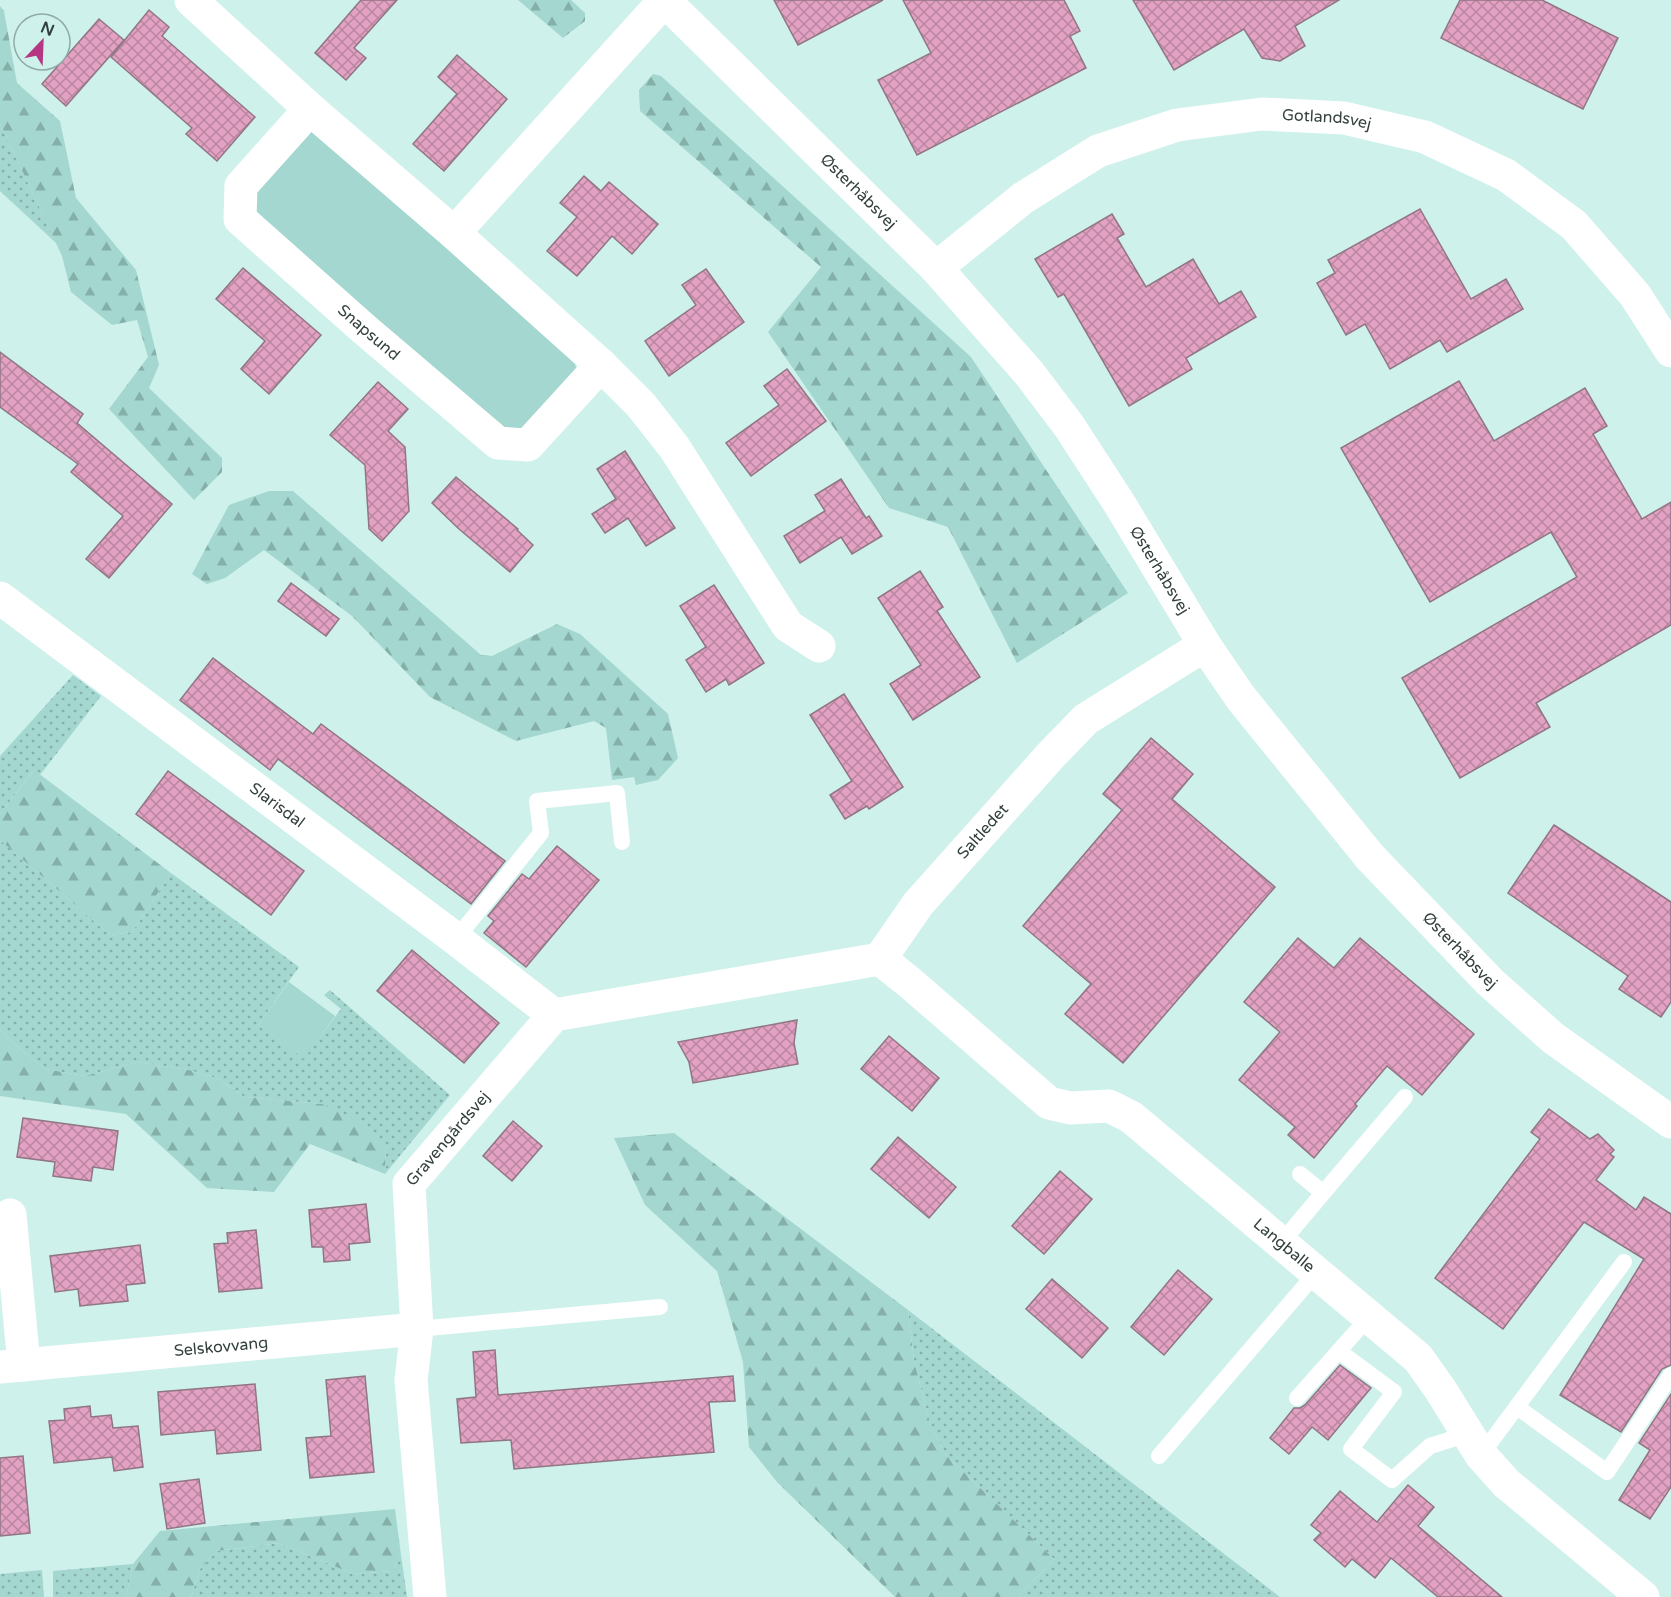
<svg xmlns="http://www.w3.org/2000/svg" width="1671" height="1597" viewBox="0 0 1671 1597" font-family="'Varela Round',sans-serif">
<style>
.grass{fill:url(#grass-dots)}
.forest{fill:url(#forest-firs)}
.park{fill:#a3d7cf}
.building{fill:url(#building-cross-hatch);stroke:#907683;stroke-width:1.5}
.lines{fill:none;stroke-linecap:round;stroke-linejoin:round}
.lane{stroke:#fff;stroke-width:16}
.street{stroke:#fff;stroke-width:33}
.secondary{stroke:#fff;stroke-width:33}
.labels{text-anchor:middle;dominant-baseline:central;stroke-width:4.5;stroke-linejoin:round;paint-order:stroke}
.street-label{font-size:16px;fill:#32403e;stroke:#cef1eb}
</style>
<defs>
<pattern id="grass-dots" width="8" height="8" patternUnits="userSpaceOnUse" patternTransform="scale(1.5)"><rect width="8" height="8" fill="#a3d7cf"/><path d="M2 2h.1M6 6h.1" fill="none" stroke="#85b0a9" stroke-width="1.8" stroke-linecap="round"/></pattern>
<pattern id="forest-firs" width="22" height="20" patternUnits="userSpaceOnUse" patternTransform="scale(1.5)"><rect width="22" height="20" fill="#a3d7cf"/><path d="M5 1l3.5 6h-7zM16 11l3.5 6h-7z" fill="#85b0a9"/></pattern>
<pattern id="building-cross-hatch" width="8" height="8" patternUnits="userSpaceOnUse" patternTransform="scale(1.5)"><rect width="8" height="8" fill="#e3a2c3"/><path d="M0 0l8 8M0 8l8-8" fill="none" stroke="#b985a0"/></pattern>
</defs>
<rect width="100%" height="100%" fill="#cef1eb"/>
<g class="grass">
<path d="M0,123L56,243L0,191Z"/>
<path d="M73,675L101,696L40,775L33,771L0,814V756Z"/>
<path d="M0,840L110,935L132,932L171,873L299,967L258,1025L304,1058L341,1009L324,995L330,990L450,1095L385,1174L386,1144L322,1104L244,1097L219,1079L189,1070L137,1062L85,1076L45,1069L13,1043L0,1029Z"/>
<path d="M908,1310L1280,1597H1018L1054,1559L945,1454L930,1423L914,1361Z"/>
<path d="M279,1543L353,1574L393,1571L401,1555L407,1597H191L200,1569L217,1551Z"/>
<path d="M133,1564L126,1597H53V1571Z"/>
<path d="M42,1570L44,1597H0V1574Z"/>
</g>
<g class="forest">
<path d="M518,0H571L585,13V21L563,38Z"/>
<path d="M0,6L4,11L17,83L60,121L76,198L136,270L159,365L149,388L222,458V472L194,500L109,409L148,357L137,320L112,325L71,292L62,256L0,123Z"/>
<path d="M653,74L661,76L971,357L1128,593L1017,663L948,527L889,508L768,332L821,267L640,111L639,90Z"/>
<path d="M269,491H293L481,655L492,656L557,624L580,634L668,714L678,758L658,780L636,785L634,777L612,780L606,728L594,721L516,741L430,697L352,616L264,550L225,578L207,584L192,574L229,505Z"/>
<path d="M34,770L171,873L132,932L110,935L0,840V814Z"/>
<path d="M0,1029L13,1043L45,1069L85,1076L137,1062L189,1070L219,1079L244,1097L322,1104L358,1121L386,1144L385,1174L310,1144L274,1192L207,1188L126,1114L0,1096Z"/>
<path d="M674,1133L908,1310L914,1361L930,1423L945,1454L1054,1559L1018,1597H895L777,1482L749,1447L743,1362L717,1271L645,1205L614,1138Z"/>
<path d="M395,1509L401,1555L393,1571L353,1574L279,1543L217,1551L200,1569L191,1597H126L133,1564L160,1531Z"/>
</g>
<g class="park">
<path d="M320,128L573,355L577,372L519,436L505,438L247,209V192L302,130Z"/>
<path d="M289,982L335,1016L304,1059L258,1025Z"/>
</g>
<g class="building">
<path d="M361,0H397L354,48L366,58L346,80L315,53Z"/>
<path d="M774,0H883L798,45Z"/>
<path d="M903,0H1064L1080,31L1070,36L1086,68L917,155L878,80L931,53Z"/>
<path d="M1133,0H1339L1295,26L1305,46L1280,61L1262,58L1244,29L1174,70Z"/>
<path d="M1460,0H1542L1618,38L1583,109L1441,38Z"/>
<path d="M149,10L169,27L162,36L255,117L217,161L186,134L192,128L111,57Z"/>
<path d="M99,19L124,40L66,106L42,84Z"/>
<path d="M457,55L507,99L444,171L413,144L457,94L438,77Z"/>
<path d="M584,176L601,191L609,182L658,224L632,254L612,236L577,276L547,251L577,217L560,203Z"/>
<path d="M1420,209L1471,299L1506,279L1523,309L1447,352L1440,340L1390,369L1365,324L1346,335L1317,283L1335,273L1328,260Z"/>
<path d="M1112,214L1124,234L1117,238L1146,287L1193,259L1219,304L1241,291L1256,317L1186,358L1192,369L1129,406L1064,294L1058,297L1035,259Z"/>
<path d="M243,268L321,335L269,394L241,369L265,341L216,299Z"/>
<path d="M706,269L744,322L669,376L645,341L696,305L682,285Z"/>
<path d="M0,352L83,414L77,423L172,504L109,578L86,559L123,516L71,472L78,464L0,407Z"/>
<path d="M787,369L826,421L751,476L726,443L779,405L764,386Z"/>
<path d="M1459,381L1494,441L1585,388L1607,426L1593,434L1642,519L1671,502V625L1536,703L1550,727L1460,778L1402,678L1577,577L1551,532L1430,602L1341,448Z"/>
<path d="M378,382L408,409L388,431L405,447L409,511L382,541L369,529L365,465L330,435Z"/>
<path d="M625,451L675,528L646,546L628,518L605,533L592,514L616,499L597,469Z"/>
<path d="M456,477L518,529L517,530L533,545L510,572L459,529L432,503Z"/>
<path d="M841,479L866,518L869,516L882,536L852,554L841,537L800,563L784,536L825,511L815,495Z"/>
<path d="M920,571L943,607L937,611L980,677L913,720L890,684L921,665L878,598Z"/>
<path d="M291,583L339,619L326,636L278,601Z"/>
<path d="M714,585L764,663L729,685L726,679L706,692L686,660L706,647L680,606Z"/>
<path d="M213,658L313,734L321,724L505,861L471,904L278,759L270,770L180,700Z"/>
<path d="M844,694L903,787L869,809L867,806L845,819L830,795L852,781L810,715Z"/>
<path d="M1151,738L1193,774L1172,799L1275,887L1123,1063L1065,1014L1091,984L1023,926L1122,810L1103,794Z"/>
<path d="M168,771L304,871L271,915L136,814Z"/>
<path d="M1554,825L1671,902V1002L1661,1017L1619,989L1628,976L1508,893Z"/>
<path d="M557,846L599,880L526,967L484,933L494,921L488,916L522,874L529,879Z"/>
<path d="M1298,938L1334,968L1360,938L1474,1034L1422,1095L1387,1066L1355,1104L1357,1106L1314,1158L1288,1135L1295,1127L1239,1080L1280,1032L1244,1002Z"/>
<path d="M412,950L499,1023L464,1063L377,991Z"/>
<path d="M797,1020L794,1043L798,1064L693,1083L689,1062L678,1042Z"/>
<path d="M889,1036L939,1078L912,1111L861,1069Z"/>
<path d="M1549,1109L1590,1139L1598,1134L1614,1150L1610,1154L1614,1157L1596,1180L1636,1210L1644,1197L1671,1214V1365L1662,1369L1621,1432L1560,1395L1644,1259L1584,1222L1503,1329L1435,1278L1540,1139L1531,1132Z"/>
<path d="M23,1118L118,1131L113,1170L93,1167L91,1181L53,1176L55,1162L17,1157Z"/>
<path d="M513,1121L542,1146L512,1181L483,1156Z"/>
<path d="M898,1137L956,1187L929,1218L871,1169Z"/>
<path d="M1060,1171L1092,1199L1044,1254L1012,1226Z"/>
<path d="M366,1204L370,1242L349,1244L350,1260L324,1262L323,1247H312L309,1210Z"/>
<path d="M256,1230L262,1288L219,1292L214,1244L228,1243L227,1233Z"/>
<path d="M140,1245L145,1283L126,1285L128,1301L80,1306L78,1289L55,1292L50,1256Z"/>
<path d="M1178,1270L1212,1299L1164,1355L1131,1327Z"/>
<path d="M1052,1279L1108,1328L1082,1358L1026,1309Z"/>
<path d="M495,1350L498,1395L733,1376L735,1401L709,1402L714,1452L514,1469L511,1440L461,1443L457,1399L476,1397L473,1352Z"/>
<path d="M1340,1365L1371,1388L1328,1440L1312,1427L1289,1454L1270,1438L1294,1408H1300L1305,1405Z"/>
<path d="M365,1376L374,1472L310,1478L306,1438L331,1436L326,1380Z"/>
<path d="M255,1384L261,1450L217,1454L215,1430L161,1435L158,1392Z"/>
<path d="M1671,1394V1487L1650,1519L1619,1500L1650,1450L1639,1443Z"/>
<path d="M90,1406L91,1417L111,1415L113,1428L138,1426L143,1467L114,1471L112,1457L54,1463L49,1421L65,1420L64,1409Z"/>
<path d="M23,1456L30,1533L0,1536V1458Z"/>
<path d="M199,1479L205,1523L167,1529L160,1484Z"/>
<path d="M1408,1485L1434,1507L1418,1526L1502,1597H1438L1391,1558L1375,1578L1352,1559L1345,1567L1314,1540L1321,1533L1311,1525L1340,1491L1377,1522Z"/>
</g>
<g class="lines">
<g class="lane">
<path d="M456,939L541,833L537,801L617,793L622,842"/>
<path d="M1323,1193L1405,1097"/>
<path d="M1281,1243L1323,1193L1300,1174"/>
<path d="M417,1329L660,1307"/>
<path d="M1340,1352L1394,1392L1351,1449L1392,1480L1430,1446L1468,1434"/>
<path d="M1297,1398L1369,1317"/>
<path d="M1517,1407L1607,1472L1671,1375"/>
<path d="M1481,1455L1624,1262"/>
<path d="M1159,1456L1316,1273"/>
</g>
<g class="street">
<path d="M191,0L310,109L454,233L601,365L641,405L674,447L788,626L819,646"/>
<path id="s1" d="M310,109L241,186L240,219L364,329L498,443L528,445L601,365"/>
<path d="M454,233L664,1"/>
<path id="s2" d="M936,268L1023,198L1098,151L1177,125L1262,114L1344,118L1425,137L1506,175L1574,225L1635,295L1671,351"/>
<path id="s3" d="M0,598L456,939L554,1015"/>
<path id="s4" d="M880,959L909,982L1049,1103L1070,1108L1109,1106L1131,1117L1418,1358L1440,1389L1481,1455L1506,1483L1643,1597"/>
<path d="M10,1215L24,1365"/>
<path id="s5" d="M0,1367L417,1329"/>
<path id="s6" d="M430,1597L411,1380L417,1329L409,1184L554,1015L880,959L918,904L1052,754L1086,719L1192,653L1206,647"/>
</g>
<path class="secondary" id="s7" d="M664,0L936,268L1029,373L1069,426L1119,503L1206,647L1241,698L1370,857L1490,982L1553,1038L1671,1122"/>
</g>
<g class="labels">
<g class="street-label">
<text stroke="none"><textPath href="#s2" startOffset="434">Gotlandsvej</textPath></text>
<text stroke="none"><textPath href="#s7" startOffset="273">Østerhåbsvej</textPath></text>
<text stroke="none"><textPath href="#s1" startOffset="308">Snapsund</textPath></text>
<text stroke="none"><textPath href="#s7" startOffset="759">Østerhåbsvej</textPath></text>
<text stroke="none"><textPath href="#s3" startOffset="346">Slarisdal</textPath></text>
<text stroke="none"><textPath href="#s6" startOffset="1132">Saltledet</textPath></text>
<text stroke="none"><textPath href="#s7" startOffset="1245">Østerhåbsvej</textPath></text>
<text stroke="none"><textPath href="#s6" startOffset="474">Gravengårdsvej</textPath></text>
<text stroke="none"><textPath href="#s4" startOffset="507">Langballe</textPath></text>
<text stroke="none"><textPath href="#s5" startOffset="222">Selskovvang</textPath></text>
</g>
</g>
<g transform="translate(42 42) rotate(23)"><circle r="28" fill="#cef1eb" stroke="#90aaa6" stroke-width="1.5"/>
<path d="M0-4.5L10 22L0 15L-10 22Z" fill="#b53784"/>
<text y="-9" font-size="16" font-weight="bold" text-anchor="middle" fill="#32403e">N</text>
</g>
</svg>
